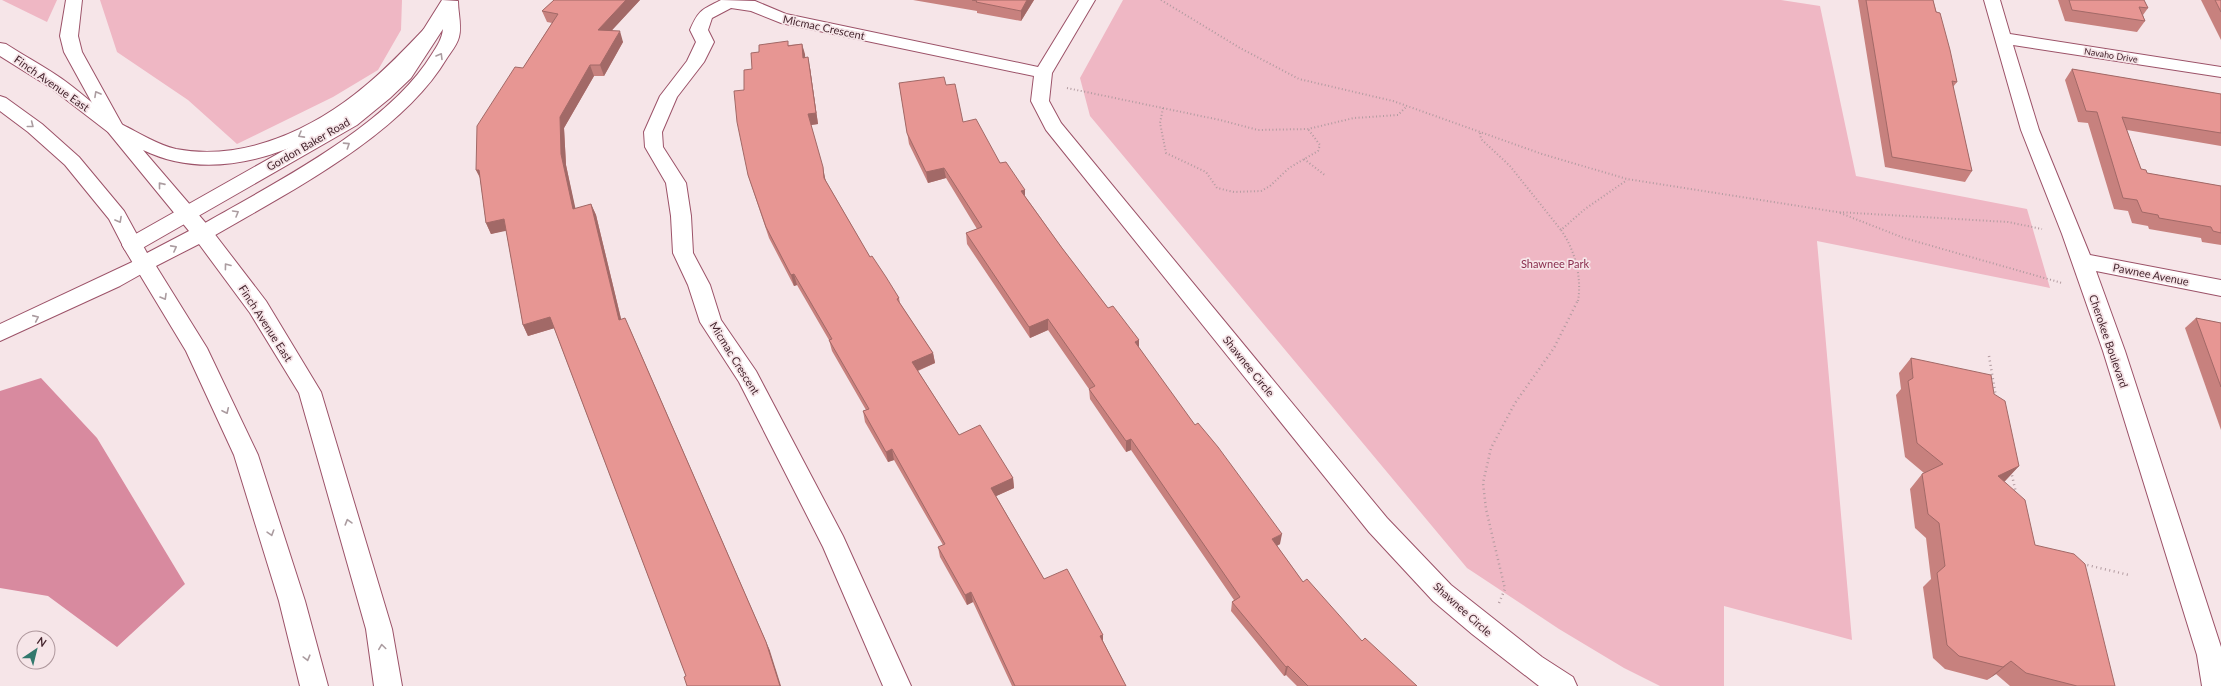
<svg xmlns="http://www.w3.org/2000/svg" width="2221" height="686" viewBox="0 0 2221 686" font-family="Lato,sans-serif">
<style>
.green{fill:#efb7c4}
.forest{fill:#d88a9f}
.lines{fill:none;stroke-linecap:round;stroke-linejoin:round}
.minor-casing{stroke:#9c5268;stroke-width:2}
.major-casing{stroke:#9c5268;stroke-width:2}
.highway-casing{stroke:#9c5268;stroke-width:2}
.path-far1{stroke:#b29ba0;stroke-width:2;stroke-dasharray:1 2.5;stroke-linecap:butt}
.path{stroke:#b29ba0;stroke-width:2.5;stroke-dasharray:1 3.5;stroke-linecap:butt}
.minor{fill:#fff;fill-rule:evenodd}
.major{fill:#fff;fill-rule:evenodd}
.highway{fill:#fff;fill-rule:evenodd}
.wall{fill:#c7817e}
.shaded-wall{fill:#a26967}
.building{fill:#e79693;stroke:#a26967}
.oneway{stroke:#ab9ca0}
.labels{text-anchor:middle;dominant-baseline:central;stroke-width:3.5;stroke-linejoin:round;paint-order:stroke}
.far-street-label{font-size:9px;fill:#44242d;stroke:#f6e5e8}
.street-label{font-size:11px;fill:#44242d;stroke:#f6e5e8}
.park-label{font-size:11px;fill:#892d4d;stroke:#f6e5e8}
</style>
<rect width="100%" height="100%" fill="#f6e5e8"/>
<g class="green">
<path d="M2,0H57L47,22Z"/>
<path d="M100,0H402L401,30L378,70L333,97L237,144L188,100L117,52Z"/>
<path d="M1123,0H1781L1820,6L1856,176L2027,209L2050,288L1817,241L1852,640L1724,606V686H1660L1624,668L1559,629L1467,568L1090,116L1080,78Z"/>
</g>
<path class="forest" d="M41,378L97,438L185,584L117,647L48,596L0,588V391Z"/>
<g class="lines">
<g class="minor-casing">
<g id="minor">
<path d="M442,0L458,1C458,13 462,26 459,37C457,45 451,52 447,58C401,136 287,193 210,238L203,240L196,238L193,233L196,228C269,186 388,127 432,54C437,46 442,39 443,29L411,78L390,98L357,125L139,250L132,252L125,250L122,245L125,240L343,117L398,70Z"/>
<path d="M721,0L755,1L786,14L1038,67L1079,0H1095L1052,73L1049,101L1061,123L1387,518L1451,585L1542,657L1573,677L1577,686H1539L1472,634L1433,601L1369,532L1046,130L1031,101L1034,76L781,23L751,11L731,8L712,18L708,30L714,42L704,62L677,97L662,132L663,147L686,183L691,216L693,253L710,285L721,320L756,371L843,536L911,686H883L823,547L739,382L700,322L688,285L673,253L671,216L666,183L645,147L644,132L660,96L687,61L696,42L690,30C699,9 702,10 721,0Z"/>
<path d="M1984,0H2000L2010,34L2221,67V77L2013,45L2039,130L2090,255L2221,280V296L2096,271L2125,351L2221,647V686H2202L2197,655L2103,351L2062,234L2021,130Z"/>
</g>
</g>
<g class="major-casing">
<path id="major" d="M430,28L436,29L439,33L436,37C417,56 399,77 378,94C317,146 221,188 143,150L210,228L266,301L321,392L392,629L402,686H374L366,629L299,393L250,313L199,244L156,266L207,348L258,455L305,601L328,686H300L279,601L234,455L186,351L125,250L109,219L65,165L28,132L0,111V96L6,98L42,124L79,157L124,211L147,253L189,231L108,132L51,88L0,56V43L6,44C26,57 47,68 65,81C83,94 105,115 123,125C139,133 158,145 176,149C244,162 314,129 365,86C386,69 405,49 424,29Z"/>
</g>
<g class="highway-casing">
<g id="highway">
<path d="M66,0H82L78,36L82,52L124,128L122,132L115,134L108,132L64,52L60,36Z"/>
<path d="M145,256L152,258L155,263L152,268L120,286L0,341V324Z"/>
</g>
</g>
<g class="path-far1">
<path d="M1161,0L1240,48L1299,79L1393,101L1542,154L1627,179L1837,212L2008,222L2042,229"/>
<path d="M1067,88L1220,120L1258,130L1308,129L1354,118L1398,115L1407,106"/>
<path d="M1163,108L1160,123L1166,153L1206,172L1217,188L1234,192L1261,191L1270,186L1289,168L1318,151L1320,145L1308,129"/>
<path d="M1480,133L1481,139L1510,166L1561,230"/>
<path d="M1304,159L1326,176"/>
<path d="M1840,213L1904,238L2062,283"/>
<path d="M1578,301C1582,277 1575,250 1561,230L1585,209L1627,180"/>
</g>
<g class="path">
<path d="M1989,356L1996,397"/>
<path d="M2011,471L2016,493"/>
<path d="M2083,564L2129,575"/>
<path d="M1499,603L1505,589L1486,509L1483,483L1491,448L1515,403L1554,348L1578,300"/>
</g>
<use href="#minor" class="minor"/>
<use href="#major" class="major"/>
<use href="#highway" class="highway"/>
</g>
<g class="wall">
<path d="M554,0H640L612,30L623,42L604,76H594L564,128L566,165L575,209L591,204L596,215L621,319L630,329L770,651L686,676L554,328L528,336L523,325L506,230L491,234L486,223L480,178L476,170L523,68L552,23L547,22L542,11Z"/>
<path d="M913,0H1034L1021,21L977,13V11Z"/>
<path d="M1858,0H1933L1957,82L1953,87L1972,171L1965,182L1885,167Z"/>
<path d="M2058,0H2144L2148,8L2143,15L2145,21L2137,32L2065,21Z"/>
<path d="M2201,0H2221V40Z"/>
<path d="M802,44L805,58L810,68L818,124L811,125L825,178L826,181L870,257L899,298L900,303L933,353L935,363L918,371L959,435L1013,478L1014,488L996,496L1044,579L1103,635V641L1126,686H1012L973,602L967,605L940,557L938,547L943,545L894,460L888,462L865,422L863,411L866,410L832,351L829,340L797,285L794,286L769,238L748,175L744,90L759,52L789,45Z"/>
<path d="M2072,69L2221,94V146L2127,130L2141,169L2147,173L2221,186V245L2202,242L2201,238L2149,229L2148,226L2132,223L2128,211L2114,209L2088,123L2078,122L2065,80Z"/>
<path d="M899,83L946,85L963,122L1025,190V196L1062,248L1108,308L1139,340V348L1280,544L1277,546L1303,582L1362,641L1417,686H1297L1286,675L1284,676L1231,611L1232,602L1234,600L1131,450L1126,452L1090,399L1089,389L1048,330L1030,338L967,244L966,233L977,229L946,178L928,183L909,144Z"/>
<path d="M2196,318L2221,323V430L2185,328Z"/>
<path d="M1911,358L1994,394L2019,466L2005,481H2004L2035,545L2115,686H2010L1996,674L1987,680L1945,669L1933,658L1923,587L1931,579L1926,538L1915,528L1910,489L1922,474L1924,473L1905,457L1896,395L1901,389L1899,373Z"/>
</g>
<g class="shaded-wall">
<path d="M626,0H640L602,41L598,30Z"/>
<path d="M1027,0H1034L1021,21V11Z"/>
<path d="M620,31L623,42L604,76L600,65Z"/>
<path d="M802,44L805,54L806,69L803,58Z"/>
<path d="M808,57L810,68L818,124L811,125L808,114Z"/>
<path d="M590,65L594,76L564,128L566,165L578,220L573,209L561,154L560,117Z"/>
<path d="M823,167L827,189L824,178Z"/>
<path d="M944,168L946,178L928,183L926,172Z"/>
<path d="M476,170H479L482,181Z"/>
<path d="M1025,190V201L1021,191Z"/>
<path d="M591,204L596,215L624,331L619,320Z"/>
<path d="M504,219L510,230L491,234L486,223Z"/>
<path d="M794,274L797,285L794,286L791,275Z"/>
<path d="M550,317L555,328L528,336L523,325Z"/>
<path d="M625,318L770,651L781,686H780Z"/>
<path d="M1048,319V330L1030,338L1029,327Z"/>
<path d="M1139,340V351L1135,342Z"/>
<path d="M933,353L935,363L914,372L912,362Z"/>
<path d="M1131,439V450L1126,452V441Z"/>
<path d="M892,449L894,460L888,462L886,452Z"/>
<path d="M2019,466L2005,481L1984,491L1998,476Z"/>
<path d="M1013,478L1014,488L992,498L991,488Z"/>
<path d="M1282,534L1280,544L1270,549L1272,539Z"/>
<path d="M971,592L973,602L967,605L965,595Z"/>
<path d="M1103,635V644L1100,636Z"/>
<path d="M2011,661L1996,674L1987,680L2003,667Z"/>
<path d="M1288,666L1286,675L1284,676L1286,667Z"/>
</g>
<g class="building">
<path d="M554,0H626L598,30L620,31L600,65H590L560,117L561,154L573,209L591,204L619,320L625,318L766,642L780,686H687L684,677L686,676L550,317L523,325L504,219L486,223L479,170H476L477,126L515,67L523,68L558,14L542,11Z"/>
<path d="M972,0H1027L1021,11L976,2L977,1Z"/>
<path d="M1866,0H1933L1936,12L1940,13L1950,50L1957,82L1952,81L1972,171L1892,157Z"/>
<path d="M2069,0H2144L2148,8L2139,7L2145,21L2072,10Z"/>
<path d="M2215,0H2221V12Z"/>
<path d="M788,41V46L802,44L803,58L808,57L816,113L808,114L823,167L824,178L870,257L872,256L886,277L899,298L897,299L933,353L912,362L959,435L980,425L1013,478L991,488L1044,579L1067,569L1103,635L1100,636L1126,686H1015L971,592L965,595L938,547L945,544L892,449L886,452L863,411L869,409L829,340L832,339L794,274L791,275L766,227L748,175L737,122L734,91L744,90V70L752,69L751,53L759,52V45Z"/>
<path d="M2072,69L2221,94V133L2122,117L2141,169L2146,170L2147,173L2221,186V233L2213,231L2211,227L2159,218L2158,215L2142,212L2137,200L2123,198L2097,112L2086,111Z"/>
<path d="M944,77L946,85L955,84L963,122L976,119L1000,163L1006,162L1025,190L1021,191L1062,248L1108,308L1113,306L1139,340L1135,342L1195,425L1198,423L1218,447L1282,534L1272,539L1303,582L1307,579L1362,641L1365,638L1417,686H1308L1288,666L1286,667L1232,602L1240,597L1131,439L1126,441L1089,389L1095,386L1048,319L1029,327L966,233L982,227L944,168L926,172L907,133L899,83Z"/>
<path d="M2196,318L2221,323V387Z"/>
<path d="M1911,358L1991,375L1994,394L2005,401L2019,466L1998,476L2025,500L2035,545L2074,554L2085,564L2115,686H2077L2026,673L2011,661L2003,667L1959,656L1947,645L1937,573L1945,566L1939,523L1928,514L1922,474L1943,464L1917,443L1908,381L1913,378Z"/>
</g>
<defs><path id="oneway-chevron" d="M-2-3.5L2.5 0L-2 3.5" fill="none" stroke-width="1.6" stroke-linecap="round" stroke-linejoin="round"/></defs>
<g class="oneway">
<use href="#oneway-chevron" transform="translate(440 56) rotate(-59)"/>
<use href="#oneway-chevron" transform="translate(97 94) rotate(-119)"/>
<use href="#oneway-chevron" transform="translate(31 125) rotate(38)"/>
<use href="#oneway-chevron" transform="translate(301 135) rotate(151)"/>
<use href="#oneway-chevron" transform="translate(347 145) rotate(-33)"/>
<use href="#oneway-chevron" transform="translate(161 185) rotate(-129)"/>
<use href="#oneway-chevron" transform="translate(236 213) rotate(-30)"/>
<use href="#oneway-chevron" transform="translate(119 220) rotate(61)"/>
<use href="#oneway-chevron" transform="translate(174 248) rotate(-28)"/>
<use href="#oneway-chevron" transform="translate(227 266) rotate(-127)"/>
<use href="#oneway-chevron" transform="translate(164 297) rotate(60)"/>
<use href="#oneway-chevron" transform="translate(36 318) rotate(-24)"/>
<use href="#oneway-chevron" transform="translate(226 411) rotate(65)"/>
<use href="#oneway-chevron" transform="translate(348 522) rotate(-106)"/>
<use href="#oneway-chevron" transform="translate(271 533) rotate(73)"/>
<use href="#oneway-chevron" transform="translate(382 647) rotate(-98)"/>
<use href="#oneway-chevron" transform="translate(307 658) rotate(75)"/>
</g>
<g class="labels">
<g class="far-street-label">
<text transform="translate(2111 55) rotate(9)">Navaho Drive</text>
</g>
<g class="street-label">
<text transform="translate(824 27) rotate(12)">Micmac Crescent</text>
<text transform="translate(52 83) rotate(35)">Finch Avenue East</text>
<text transform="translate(308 144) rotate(-30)">Gordon Baker Road</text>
<text transform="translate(2151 274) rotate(11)">Pawnee Avenue</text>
<text transform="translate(266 323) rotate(57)">Finch Avenue East</text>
<text transform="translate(2109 341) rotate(71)">Cherokee Boulevard</text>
<text transform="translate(735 358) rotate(58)">Micmac Crescent</text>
<text transform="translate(1249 366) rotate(51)">Shawnee Circle</text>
<text transform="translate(1463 609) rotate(42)">Shawnee Circle</text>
</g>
<g class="park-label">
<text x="1555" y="263">Shawnee Park</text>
</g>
</g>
<g transform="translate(36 650) rotate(35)"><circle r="19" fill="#f6e5e8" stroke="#af989d"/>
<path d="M0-3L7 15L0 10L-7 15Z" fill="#32786d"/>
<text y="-6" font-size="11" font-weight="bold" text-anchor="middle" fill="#44242d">N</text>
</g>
</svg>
